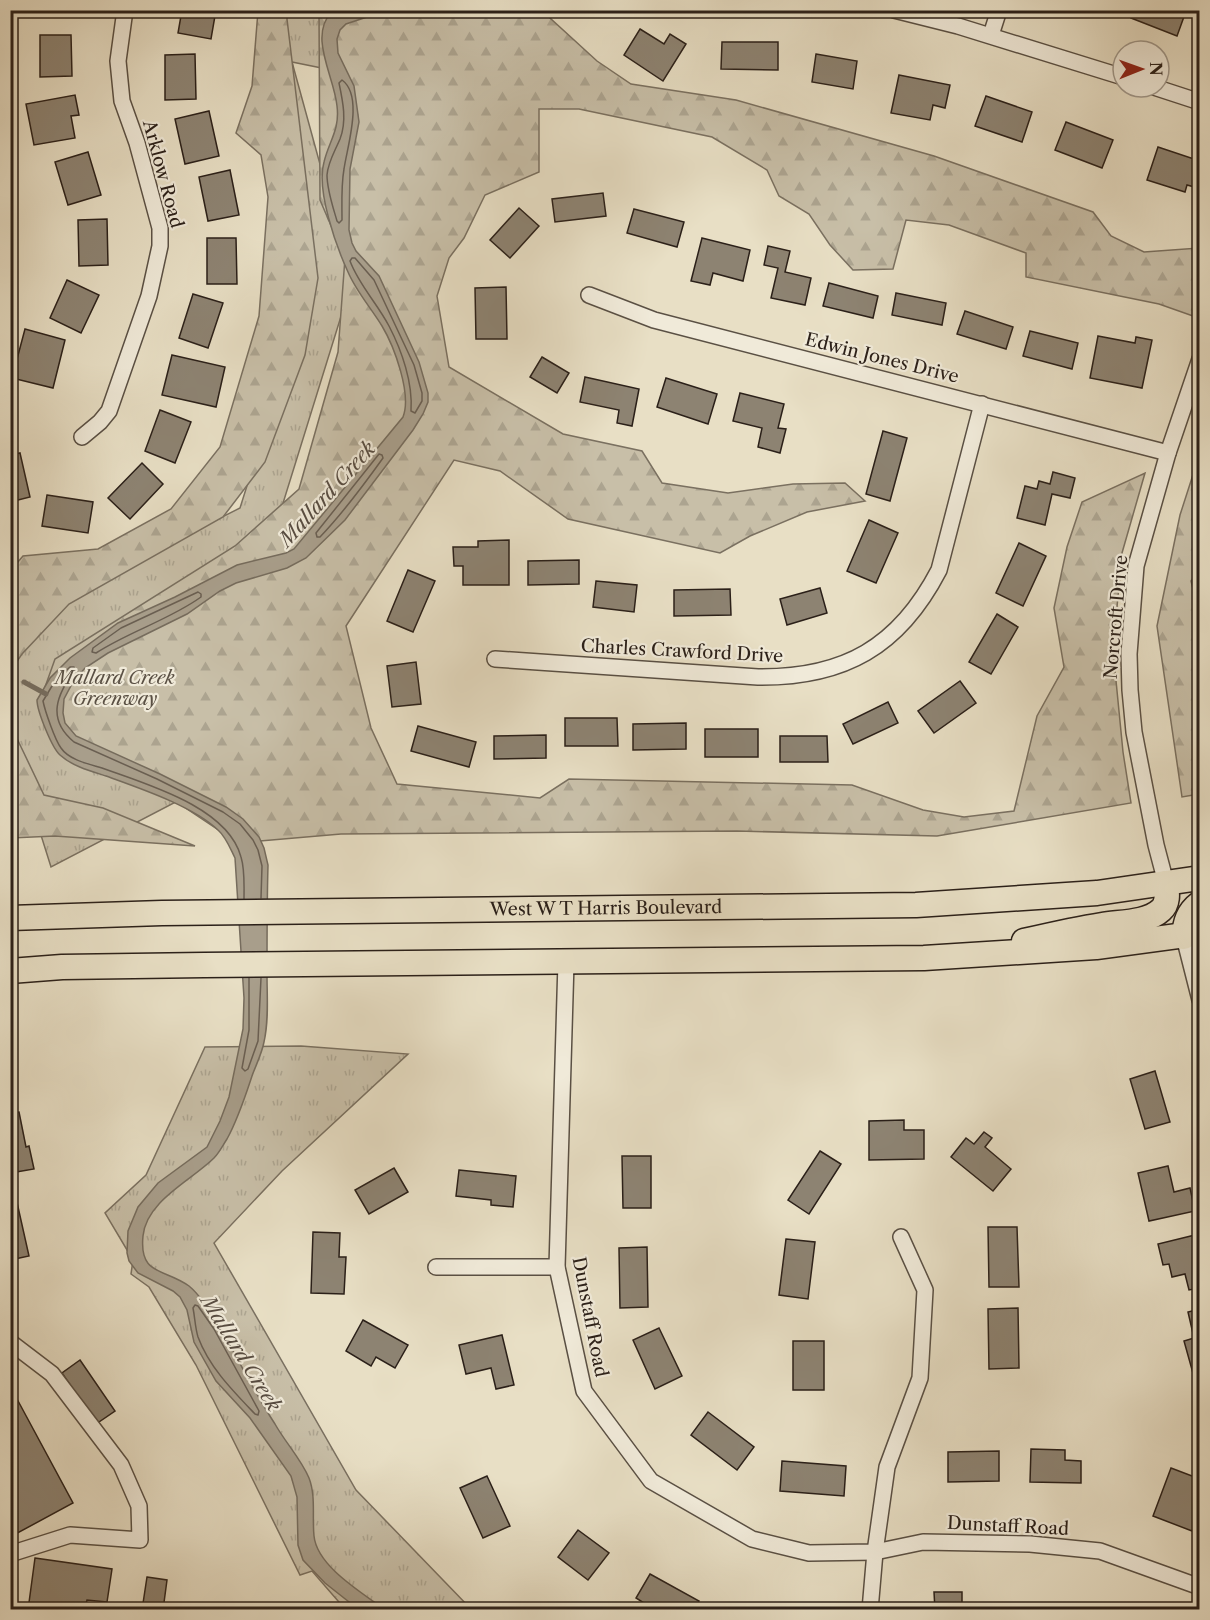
<svg xmlns="http://www.w3.org/2000/svg" width="1210" height="1620" viewBox="0 0 1210 1620" font-family="'Libre Caslon Text',serif">
<style>
.grass{fill:url(#grass-tufts);stroke:#7a7060;stroke-width:1.5}
.forest{fill:url(#forest-firs);stroke:#7a7060;stroke-width:1.5}
.water{fill:#a89e8b;stroke:#766c5d;stroke-width:1.5}
.lines{fill:none;stroke-linecap:round;stroke-linejoin:round}
.shore{stroke:#6a5f52;stroke-width:1.5}
.stream{stroke:#766c5d;stroke-width:5}
.building{fill:#8d8372;stroke:#2b2019;stroke-width:1.5}
.minor-casing{stroke:#5a5044;stroke-width:18}
.primary-casing{stroke:#2b2019;stroke-width:27}
.minor{stroke:#f0ead9;stroke-width:15}
.primary{stroke:#e8dfc5;stroke-width:24}
.labels{text-anchor:middle;dominant-baseline:central;stroke-width:4.5;stroke-linejoin:round;paint-order:stroke}
.street-label{font-size:18px;fill:#2b2019;stroke:#f0ead9}
.park-label{font-size:18px;font-style:italic;fill:#5a5044;stroke:#f0ead9}
.water-label{font-size:20px;font-style:italic;fill:#574c41;stroke:#f0ead9}
</style>
<defs>
<pattern id="grass-tufts" width="24" height="20" patternUnits="userSpaceOnUse" patternTransform="scale(1.5)"><rect width="24" height="20" fill="#c8bfa8"/><path d="M3 7l-1-3M5 7V3M7 7l1-3M15 17l-1-3M17 17v-4M19 17l1-3" fill="none" stroke="#aca490"/></pattern>
<pattern id="forest-firs" width="22" height="20" patternUnits="userSpaceOnUse" patternTransform="scale(1.5)"><rect width="22" height="20" fill="#c8bfa8"/><path d="M5 1l3.5 6h-7zM16 11l3.5 6h-7z" fill="#aca490"/></pattern>
</defs>
<rect width="100%" height="100%" fill="#e8dfc5"/>
<filter id="stains"><feTurbulence type="fractalNoise" baseFrequency=".00333" numOctaves="4"/><feColorMatrix values="0 0 0 0 .2 0 0 0 0 .09 0 0 0 0 .02 0 0 0 .5 -.17"/></filter>
<radialGradient id="worn" r=".72"><stop offset=".6" stop-color="#630" stop-opacity="0"/><stop offset="1" stop-color="#630" stop-opacity=".3"/></radialGradient>
<g class="grass">
<path d="M265,11H475L460,96L292,62L352,281L193,793L51,867L11,740L10,624L240,508L313,276Z"/>
<path d="M301,1046L408,1054L282,1171L214,1243L356,1490L471,1609H345L312,1571L300,1575L196,1365L149,1287L131,1274L133,1260L105,1213L146,1175L205,1047Z"/>
</g>
<g class="forest">
<path d="M258,11H288L287,19L318,278L305,355L265,462L223,517L69,604L22,654L11,670V570L23,556L98,549L171,509L220,447L259,316L268,197L261,155L236,133L252,86Z"/>
<path d="M319,11H546L550,18L597,61L631,84L736,100L934,156L1093,212L1111,236L1144,252L1199,248V290L1193,316L1159,304L1026,277V253L949,225L906,220L893,269L853,270L830,245L809,214L779,196L767,170L712,137L579,109H539V172L485,195L464,238L449,258L437,296L449,367L563,434L642,451L662,483L728,493L793,484L845,483L865,501L807,512L750,536L720,553L568,519L500,471L454,460L346,626L371,728L397,784L540,798L569,779L852,785L923,810L964,817L1014,811L1037,716L1064,667L1054,608L1067,547L1082,502L1145,473L1122,553L1113,650L1123,752L1131,803L937,836L737,831L341,834L238,843L163,793L103,765L39,704L55,659L235,546L299,489L338,352L345,258L320,200Z"/>
<path d="M1199,456V574L1191,581L1200,616L1199,794L1182,797L1157,626L1180,515Z"/>
<path d="M11,726L44,795L103,808L195,846L55,836L11,838Z"/>
</g>
<path class="water" d="M332,11H380L370,16L346,24L340,30L337,39L338,53L354,86L359,122L350,169L349,230L352,243L356,251L379,276L419,362L428,393V402L423,414L413,430L345,520L306,558L287,568L236,583L220,591L187,614L108,653L85,668L73,682L64,699L63,713L65,723L76,736L160,774L226,807L243,819L259,837L264,848L268,865C267,901 267,938 267,974C267,996 269,1020 264,1042C262,1053 256,1065 252,1076C245,1097 238,1119 227,1139C223,1145 219,1153 214,1158C192,1180 146,1201 143,1236C139,1276 164,1268 189,1286C201,1296 211,1312 219,1326C238,1358 254,1392 275,1424C285,1442 301,1459 309,1478C316,1496 312,1517 314,1536C317,1566 361,1592 384,1609H358L325,1583L303,1560L298,1545L297,1497L291,1476L250,1418L216,1381L194,1342L187,1310L180,1297L173,1291L138,1273L129,1261L127,1253L128,1231L138,1207L158,1183L207,1147L220,1121L229,1097L243,1029L244,998L235,858C230,848 226,837 218,830C193,806 139,788 106,776C90,771 72,766 60,755C52,748 37,711 37,700L50,678L70,658L118,623L175,597L237,565L286,553L294,549L403,417C412,394 394,346 382,326C371,308 356,291 348,272C336,246 316,190 324,162C329,141 340,130 337,106C334,75 308,37 332,11Z"/>
<g class="lines">
<g class="shore">
<path d="M342,80C364,96 347,147 344,169C341,186 342,203 342,220L339,223L337,221C333,207 327,190 327,175C328,162 335,151 340,139C347,121 343,102 339,83Z"/>
<path d="M352,258H355L374,280L414,365L422,393V401L415,413L411,411C413,383 402,351 389,326C377,303 359,285 350,261Z"/>
<path d="M379,454L382,455L383,458C363,486 344,512 320,537H317L316,533Z"/>
<path d="M198,592L201,594V597C169,620 130,631 96,653L92,652L93,648L121,628Z"/>
<path d="M244,899C244,885 245,870 241,857C228,807 146,784 102,768C89,764 69,760 61,748C55,740 45,711 43,701L55,681L70,667H74L75,670C57,694 46,719 74,742L157,779L223,812L240,824L253,840L258,850L262,866L261,898"/>
<path d="M249,978V1030L242,1068L245,1071L248,1069L258,1041L261,978"/>
<path d="M195,1305L198,1306L214,1329L259,1411L258,1415L255,1414C233,1391 209,1367 198,1337C195,1327 195,1318 193,1308Z"/>
</g>
<path class="stream" d="M24,682L46,694"/>
</g>
<g class="building">
<path d="M182,10H216L211,39L178,33Z"/>
<path d="M1134,10H1186V11L1177,36L1131,18Z"/>
<path d="M640,29L664,44L670,34L686,44L663,81L624,55Z"/>
<path d="M40,35H71L72,76L40,77Z"/>
<path d="M722,42H778V70L721,69Z"/>
<path d="M195,54L196,99L165,100V55Z"/>
<path d="M816,54L857,61L853,89L812,82Z"/>
<path d="M899,75L950,85L945,108L933,105L930,120L891,113Z"/>
<path d="M75,95L79,115L71,116L75,138L34,145L26,104Z"/>
<path d="M986,96L1032,112L1022,142L975,126Z"/>
<path d="M209,111L219,156L185,164L175,119Z"/>
<path d="M1066,122L1113,140L1102,168L1055,150Z"/>
<path d="M1158,147L1200,161L1198,188L1187,185L1185,192L1147,180Z"/>
<path d="M88,152L101,195L68,205L55,162Z"/>
<path d="M230,170L239,215L208,221L199,177Z"/>
<path d="M603,193L606,216L555,222L552,199Z"/>
<path d="M519,208L539,226L510,258L490,240Z"/>
<path d="M634,209L684,222L677,247L627,233Z"/>
<path d="M107,219L108,265L79,266L78,220Z"/>
<path d="M207,238H236L237,284H207Z"/>
<path d="M702,238L750,250L743,281L713,273L710,285L691,281Z"/>
<path d="M768,246L790,251L785,272L811,278L805,305L771,298L778,268L764,265Z"/>
<path d="M67,280L99,295L81,333L50,318Z"/>
<path d="M829,283L878,296L873,318L823,306Z"/>
<path d="M506,287L507,339H476L475,288Z"/>
<path d="M896,293L946,303L942,325L892,315Z"/>
<path d="M193,294L223,303L208,348L179,338Z"/>
<path d="M965,311L1013,327L1006,349L957,334Z"/>
<path d="M25,329L65,340L53,388L12,378Z"/>
<path d="M1030,331L1078,343L1072,369L1023,356Z"/>
<path d="M1098,336L1135,343L1136,337L1152,340L1142,388L1090,378Z"/>
<path d="M172,355L225,367L216,407L162,395Z"/>
<path d="M542,357L569,373L557,393L530,377Z"/>
<path d="M585,377L639,389L632,426L617,423L619,410L580,402Z"/>
<path d="M666,378L717,394L708,424L657,407Z"/>
<path d="M740,393L784,404L778,428L786,429L780,453L758,447L762,428L733,421Z"/>
<path d="M160,410L191,422L175,463L145,451Z"/>
<path d="M883,431L907,438L890,501L866,494Z"/>
<path d="M20,453L30,497L10,502V455Z"/>
<path d="M142,463L163,484L130,519L108,498Z"/>
<path d="M1053,472L1075,478L1070,498L1052,494L1045,525L1017,518L1025,486L1037,489L1039,481L1050,484Z"/>
<path d="M47,495L93,502L88,533L42,526Z"/>
<path d="M869,520L898,533L876,583L847,571Z"/>
<path d="M509,540V585H463V566H454L453,547H478V541Z"/>
<path d="M1019,543L1046,556L1023,606L996,593Z"/>
<path d="M579,560V584L528,585V561Z"/>
<path d="M408,570L435,581L413,632L387,621Z"/>
<path d="M596,581L637,585L634,612L593,607Z"/>
<path d="M820,588L827,613L787,625L780,599Z"/>
<path d="M730,589L731,615L674,616V590Z"/>
<path d="M997,614L1018,627L991,674L969,662Z"/>
<path d="M416,662L421,704L392,707L387,666Z"/>
<path d="M960,681L976,703L934,733L918,711Z"/>
<path d="M888,702L898,723L853,744L843,724Z"/>
<path d="M565,718H617L618,746H565Z"/>
<path d="M686,723V749L633,750V724Z"/>
<path d="M418,726L476,742L469,767L411,751Z"/>
<rect x="705" y="729" width="53" height="28"/>
<path d="M546,735V758L494,759V736Z"/>
<path d="M780,736H827L828,762H780Z"/>
<path d="M1155,1071L1170,1122L1145,1129L1130,1079Z"/>
<path d="M19,1112L26,1147L29,1146L34,1169L10,1173V1113Z"/>
<path d="M904,1120V1130H924V1159L869,1160V1121Z"/>
<path d="M984,1132L992,1138L985,1147L1011,1169L993,1191L951,1157L966,1138L974,1144Z"/>
<path d="M820,1151L841,1164L809,1214L788,1200Z"/>
<path d="M622,1156H651V1208H623Z"/>
<path d="M1168,1166L1174,1192L1190,1188L1195,1211L1149,1221L1138,1173Z"/>
<path d="M394,1168L408,1192L369,1214L355,1190Z"/>
<path d="M459,1170L516,1176L513,1207L491,1205V1200L456,1196Z"/>
<path d="M16,1198L29,1256L10,1260V1199Z"/>
<path d="M988,1227H1017L1019,1287H989Z"/>
<path d="M313,1232L340,1233L339,1257H346L344,1294L311,1293Z"/>
<path d="M1199,1234L1200,1288L1189,1290L1185,1274L1172,1277L1169,1264L1163,1265L1158,1244Z"/>
<path d="M786,1239L815,1242L808,1299L779,1295Z"/>
<path d="M647,1247L648,1307L620,1308L619,1248Z"/>
<path d="M1018,1308L1019,1368L989,1369L988,1309Z"/>
<path d="M1200,1309V1376L1194,1377L1184,1341L1194,1338L1188,1312Z"/>
<path d="M363,1320L408,1345L395,1368L376,1357L371,1366L346,1351Z"/>
<path d="M659,1328L682,1376L655,1389L633,1340Z"/>
<path d="M502,1335L514,1385L496,1389L491,1368L466,1374L459,1345Z"/>
<rect x="793" y="1341" width="31" height="49"/>
<path d="M80,1360L115,1411L96,1424L62,1373Z"/>
<path d="M10,1386L73,1503L10,1537V1504L14,1502L10,1494Z"/>
<path d="M708,1412L754,1447L737,1470L691,1435Z"/>
<path d="M1031,1449L1065,1450V1460L1081,1461V1483L1030,1482Z"/>
<path d="M999,1451V1481L948,1482V1452Z"/>
<path d="M782,1461L846,1466L844,1496L780,1491Z"/>
<path d="M1171,1468L1200,1479V1510L1192,1531L1153,1516Z"/>
<path d="M487,1476L510,1526L483,1538L460,1488Z"/>
<path d="M578,1530L609,1553L588,1580L558,1557Z"/>
<path d="M35,1558L112,1569L107,1602L87,1600L85,1608L76,1607L75,1610H28Z"/>
<path d="M650,1574L699,1601L694,1610H655L636,1598Z"/>
<path d="M147,1577L167,1580L163,1610H142Z"/>
<path d="M934,1592H962V1610H935Z"/>
</g>
<g class="lines">
<g class="minor-casing">
<g id="minor">
<path d="M894,10L958,26L1123,77"/>
<path d="M991,35L999,10"/>
<path d="M1154,87L1200,102"/>
<path d="M589,295L654,320L1168,453"/>
<path d="M82,437L100,422L109,411L149,296L160,246V228L137,143L122,101L118,61L125,10"/>
<path d="M495,659L758,677C844,678 899,647 939,570L982,404"/>
<path d="M1166,883L1156,845L1134,732L1130,690L1129,654L1136,566L1168,453L1200,359"/>
<path d="M1184,937L1200,1000"/>
<path d="M566,962L557,1267L584,1391L651,1481L752,1539L809,1553L875,1552L923,1542L1030,1544L1100,1551L1200,1587"/>
<path d="M436,1267H557"/>
<path d="M10,1342L52,1374L121,1465L139,1506L140,1540L70,1535L10,1554"/>
<path d="M870,1610L875,1552L887,1467L920,1378L925,1290L901,1237"/>
</g>
</g>
<g class="primary-casing">
<g id="primary">
<path id="s1" d="M10,918L162,913L916,905L1097,893L1200,878"/>
<path d="M1184,937C1185,922 1188,912 1200,903"/>
<path d="M1024,941C1050,935 1076,929 1102,925C1121,922 1147,923 1161,910C1169,903 1167,892 1166,883"/>
<path d="M10,971L62,967L204,965L924,958L1096,947L1200,933"/>
</g>
</g>
<use href="#minor" class="minor"/>
<use href="#primary" class="primary"/>
</g>
<g class="labels">
<g class="street-label">
<text transform="translate(163 174) rotate(75)">Arklow Road</text>
<text transform="translate(882 358) rotate(14)">Edwin Jones Drive</text>
<text transform="translate(1116 617) rotate(-85)">Norcroft Drive</text>
<text transform="translate(682 651) rotate(3)">Charles Crawford Drive</text>
<text stroke="none"><textPath href="#s1" startOffset="596">West W T Harris Boulevard</textPath></text>
<text transform="translate(590 1317) rotate(79)">Dunstaff Road</text>
<text transform="translate(1008 1526) rotate(3)">Dunstaff Road</text>
</g>
<g class="park-label">
<text x="115" y="678">Mallard Creek<tspan x="115" dy="21">Greenway</tspan></text>
</g>
<g class="water-label">
<text transform="translate(327 494) rotate(-48)">Mallard Creek</text>
<text transform="translate(241 1353) rotate(58)">Mallard Creek</text>
</g>
</g>
<rect width="1210" height="1620" fill="none" stroke="#e8dfc5" stroke-width="36"/>
<rect x="12" y="12" width="1186" height="1596" fill="none" stroke="#2b2019" stroke-width="3"/>
<rect x="18" y="18" width="1174" height="1584" fill="none" stroke="#2b2019" stroke-width="1.5"/>
<g transform="translate(1141 69) rotate(89)"><circle r="28" fill="#f0ead9" stroke="#a1998c" stroke-width="1.5"/>
<path d="M0-4.5L10 22L0 15L-10 22Z" fill="#8f2418"/>
<text y="-9" font-size="16" font-weight="bold" text-anchor="middle" fill="#2b2019">N</text>
</g>
<rect width="100%" height="100%" filter="url(#stains)"/>
<rect width="100%" height="100%" fill="url(#worn)"/>
</svg>
